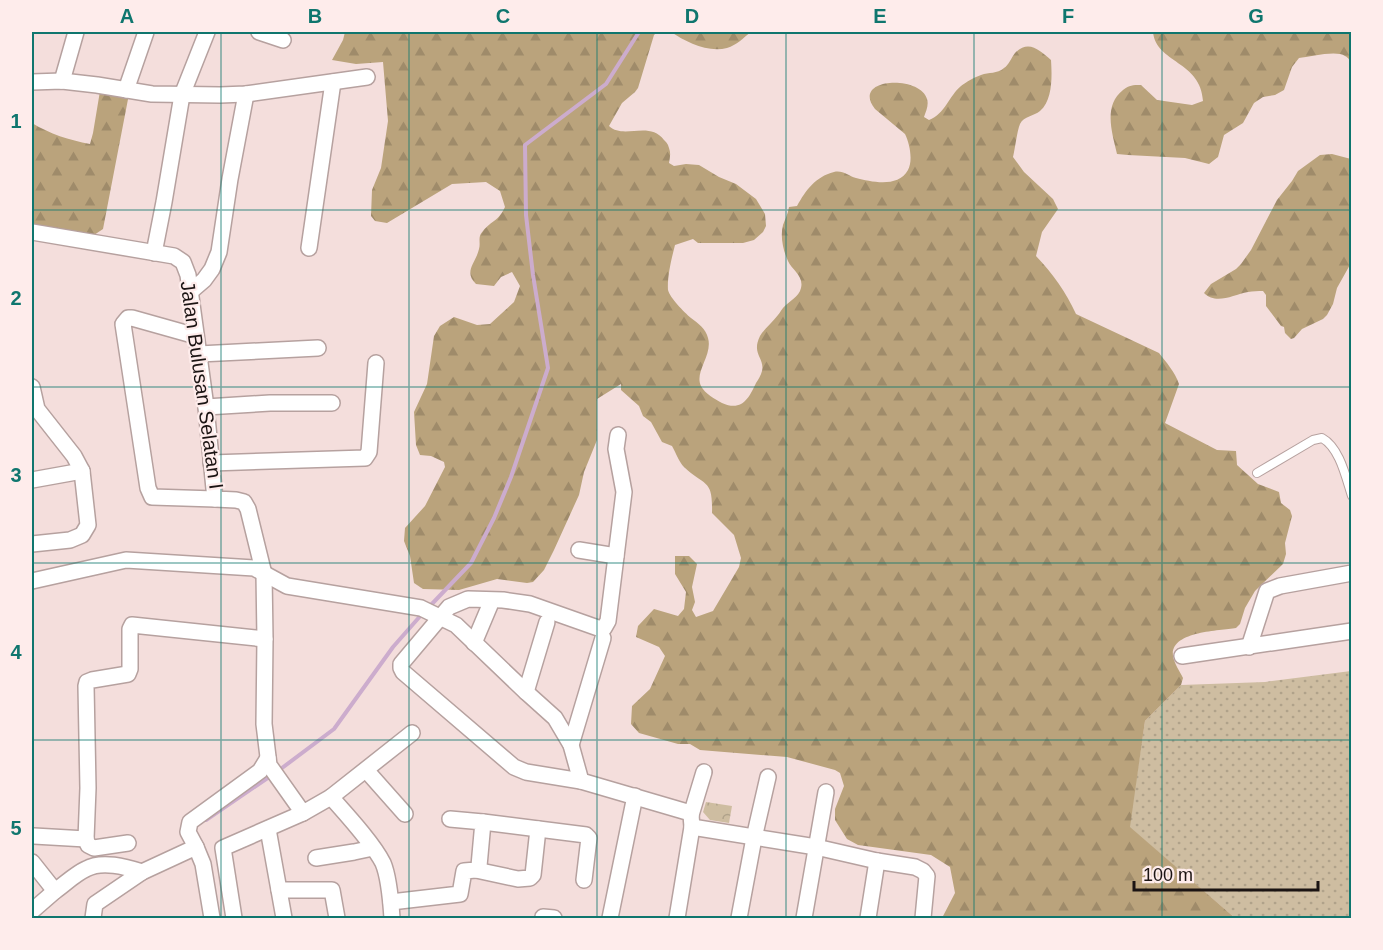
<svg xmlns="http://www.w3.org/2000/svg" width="1383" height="950" viewBox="0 0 1383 950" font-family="Arial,sans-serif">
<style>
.grass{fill:url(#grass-dots)}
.forest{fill:url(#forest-firs)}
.park{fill:url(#park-crowns)}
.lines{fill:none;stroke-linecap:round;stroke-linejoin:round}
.stream{stroke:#ccaccd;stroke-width:4}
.service-casing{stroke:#b6a19f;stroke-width:10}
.minor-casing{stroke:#b6a19f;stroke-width:18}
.service{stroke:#fff;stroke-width:8}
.minor{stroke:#fff;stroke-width:15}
.grid{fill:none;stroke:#0f766e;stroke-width:1.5;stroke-opacity:0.55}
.labels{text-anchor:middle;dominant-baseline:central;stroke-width:4.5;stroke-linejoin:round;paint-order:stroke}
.street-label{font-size:20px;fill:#1b1413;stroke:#feeceb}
.neatline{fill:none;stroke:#0f766e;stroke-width:2}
.grid-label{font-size:20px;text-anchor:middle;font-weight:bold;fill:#0f766e}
</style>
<defs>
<pattern id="grass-dots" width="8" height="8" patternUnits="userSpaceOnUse" patternTransform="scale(1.5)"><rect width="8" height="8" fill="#cebda1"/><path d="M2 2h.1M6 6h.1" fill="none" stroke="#b0a28a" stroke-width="1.8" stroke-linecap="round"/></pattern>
<pattern id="forest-firs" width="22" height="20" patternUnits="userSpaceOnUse" patternTransform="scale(1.5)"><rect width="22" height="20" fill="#baa37c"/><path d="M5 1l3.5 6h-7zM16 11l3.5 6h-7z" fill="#9f8b6a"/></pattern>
<pattern id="park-crowns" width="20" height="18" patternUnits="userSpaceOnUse" patternTransform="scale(1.5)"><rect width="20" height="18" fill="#cebda1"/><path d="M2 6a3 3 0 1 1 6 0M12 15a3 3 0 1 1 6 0" fill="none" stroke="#b0a28a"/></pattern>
</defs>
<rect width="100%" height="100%" fill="#f4dedc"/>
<path class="grass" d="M1351,671V918H1235L1129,827L1145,721L1181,685L1265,682Z"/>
<g class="forest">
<path d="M345,32H657L654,35L638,88L635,92L622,103L609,126C624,140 649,120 664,140C667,143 668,144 669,148C671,153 670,158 669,163L674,166L686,164L699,165L719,177L736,184L756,199L765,214L766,226L763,232L754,240L743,243H698L693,239L675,245C672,257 667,276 668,290C670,298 684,312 691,318C698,323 706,329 708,338C713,355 694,372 701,386C705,394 715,399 722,403C742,412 749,398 756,383C758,380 761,375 762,371C765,358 751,354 760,336C765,328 772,323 778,315C780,313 781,310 783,308C789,301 799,297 801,288C804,276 792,270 788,261C783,250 780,236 783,225C785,219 788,214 789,207L797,206C806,190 815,177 834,172C843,170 848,176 856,178C872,182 898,188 908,170C913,161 910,144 905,134L875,109C850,77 921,75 927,99C929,105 926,111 924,117L929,120C945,114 949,96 961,86C966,82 975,77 981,75C989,72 997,74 1004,68C1009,65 1011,58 1015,53C1029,39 1040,51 1051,60C1052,75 1053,100 1040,111C1034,116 1024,116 1020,124C1017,131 1015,149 1013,157L1024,172L1053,199L1058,209L1042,232L1036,256C1053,274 1066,292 1076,314L1159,353C1166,362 1175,372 1179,384L1165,423L1217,450L1236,451L1237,465L1258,484L1279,492L1281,503L1290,510L1292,516L1285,543L1286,554L1283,564L1255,591L1245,608L1240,624L1236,628C1219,631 1170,631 1173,656C1174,663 1180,672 1183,678L1181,685L1145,721L1130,827L1235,918H942L955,893L950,867L931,855L858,845L847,839L835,820V809L844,786L840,773L835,770L787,757L700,750L690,744H678L639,733L631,724L632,706L650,689L665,656L659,647L636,637L638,626L654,609L678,616L684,609L686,592L675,574V556H689L697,564L692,587L695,602L692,610L696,617L713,611L739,567L741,558L734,535L712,513C713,478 705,487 684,467C679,462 676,453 672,446L662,442L651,422L643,416L639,406L621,390V384L597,399V440L584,472L579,495L554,550L544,570L533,582L527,583L497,579L459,590L423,589L414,583L410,556L404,541L405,528L425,506L445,467L444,462L431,456L420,455L416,445L414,412L427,384L434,336L440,326L454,317L477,325L490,324L514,302L520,286L512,272L501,277L494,286L476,284C463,271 476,263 479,249C481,242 477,237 483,231C492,220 498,222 505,207L500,191L486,182L452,184L387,223L375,221L371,216L372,190L381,168L388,121L383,62L356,64L332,60L343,40Z"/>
<path d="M671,32H751C743,38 737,45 727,48C708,53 686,42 671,32Z"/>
<path d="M1153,32H1351V64C1350,61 1349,58 1345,56C1336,50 1310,57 1299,58L1292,67L1284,90L1275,95L1263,97L1254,103L1243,123L1224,135L1218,157L1209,164L1185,158L1128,155L1117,154C1112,132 1103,106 1123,90C1130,85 1132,85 1141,85L1157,100L1192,105L1203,101C1201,61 1156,63 1153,32Z"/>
<path d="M100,91L129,94L103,229L94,235L32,228V123C50,134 69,140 90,144L93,133Z"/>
<path d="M1332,154L1351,159V263L1337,288L1333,304L1327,315L1323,319L1302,329L1294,338L1291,339L1285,333L1284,327L1281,326L1266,306V295L1263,291C1258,291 1253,291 1248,292C1233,295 1216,305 1204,293L1211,284L1236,269L1241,264L1251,250L1277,200L1292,181L1298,171L1320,155Z"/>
</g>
<path class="park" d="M706,802L732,806L729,823L710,820L703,812Z"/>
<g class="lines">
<g class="stream">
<path d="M429,607L471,563L494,518L511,477L548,368L533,275L526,215L525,145L606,84L639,32"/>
<path d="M278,771L334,729L393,647L422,614"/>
<path d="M206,820L272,775"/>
</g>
<g class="service-casing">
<path id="service" d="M1257,473L1313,440L1322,438C1340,448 1346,478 1352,496"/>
</g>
<g class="minor-casing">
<g id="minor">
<path d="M259,32L283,40"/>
<path d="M62,81L76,32"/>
<path d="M32,82L62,81L97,85L152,94L220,95L246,94L367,77"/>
<path d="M126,90L146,32"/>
<path d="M32,232L174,256L183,262L188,275L206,407L215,499L236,500L244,502L248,509L264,574L265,639L264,724L269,765L303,813L331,797C346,814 373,843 383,863C389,877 391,903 392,918"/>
<path d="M309,248L333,82"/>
<path d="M154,253L164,202L182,95L207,32"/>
<path d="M190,292L204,280L212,269L219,252L230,179L246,94"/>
<path d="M196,336L132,318H128L123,324L148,488L152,497L215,499"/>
<path d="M199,354L318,348"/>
<path d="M32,387L37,409L74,456L82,471L88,525L82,535L70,540L32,544"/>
<path d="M206,407L270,403H332"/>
<path d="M211,463L365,458L369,452L376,363"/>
<path d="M32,480L82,471"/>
<path d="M579,550L616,556"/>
<path d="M32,581L126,560L254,568L287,586L421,608L456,625L526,692L555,718L571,745L581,781L687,812L691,815L692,827L816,847L877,861L915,867L923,871L927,876L923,918"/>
<path d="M474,643L490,605"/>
<path d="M1249,647L1267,591L1280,586L1352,573"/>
<path d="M1182,656L1352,631"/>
<path d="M526,692L547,622"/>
<path d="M571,745L603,638"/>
<path d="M366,770L405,814"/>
<path d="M581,781L526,772L514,767L403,672L401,668V664L449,607L468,599L503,600L530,604L598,628H604L608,621L624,492L616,449L618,435"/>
<path d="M331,797L412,733"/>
<path d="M691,815L704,772"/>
<path d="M483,822L586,835L589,838L584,880"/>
<path d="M268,829L284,918"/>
<path d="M34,836L86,839"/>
<path d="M128,843L94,848L88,845L86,839L88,788L86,686L87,682L92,680L128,674L130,669V629L132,625L265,639"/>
<path d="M196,847L203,864L212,918"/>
<path d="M316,858L354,852L373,848"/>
<path d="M32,862L55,891C65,884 75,874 86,869C102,860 126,867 142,872"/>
<path d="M476,870L518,879L530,878L533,875L538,829"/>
<path d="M279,890H332L337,918"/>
<path d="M391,902L460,894L464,871L476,870L479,866L483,822L450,819"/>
<path d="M32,911L55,891"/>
<path d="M543,917L554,918"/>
<path d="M93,918L95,904L142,872L196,847L188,832L190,822L260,771L268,758"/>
<path d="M234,918L223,848L303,813"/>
<path d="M610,918L635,796"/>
<path d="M677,918L692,827"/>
<path d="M739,918L754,838L768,777"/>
<path d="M804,918L826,792"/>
<path d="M868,918L877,861"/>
</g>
</g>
<use href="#service" class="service"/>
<use href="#minor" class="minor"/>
</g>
<path class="grid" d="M221,32V918M409,32V918M597,32V918M786,32V918M974,32V918M1162,32V918M32,210H1352M32,387H1352M32,563H1352M32,740H1352"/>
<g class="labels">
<g class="street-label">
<text transform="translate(202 385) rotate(82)">Jalan Bulusan Selatan I</text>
</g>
</g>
<rect width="1383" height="950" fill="none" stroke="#feeceb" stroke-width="66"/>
<path d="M1134 881v9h184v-9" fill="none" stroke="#1b1413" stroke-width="3"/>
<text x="1143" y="881" font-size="18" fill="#1b1413" stroke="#feeceb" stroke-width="4.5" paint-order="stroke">100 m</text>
<rect x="33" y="33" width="1317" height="884" class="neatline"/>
<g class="grid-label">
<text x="127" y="23">A</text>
<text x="315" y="23">B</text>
<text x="503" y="23">C</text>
<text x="692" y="23">D</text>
<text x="880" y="23">E</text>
<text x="1068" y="23">F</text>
<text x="1256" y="23">G</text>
<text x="16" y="128">1</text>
<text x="16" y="305">2</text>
<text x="16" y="482">3</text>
<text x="16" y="659">4</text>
<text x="16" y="835">5</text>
</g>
</svg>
